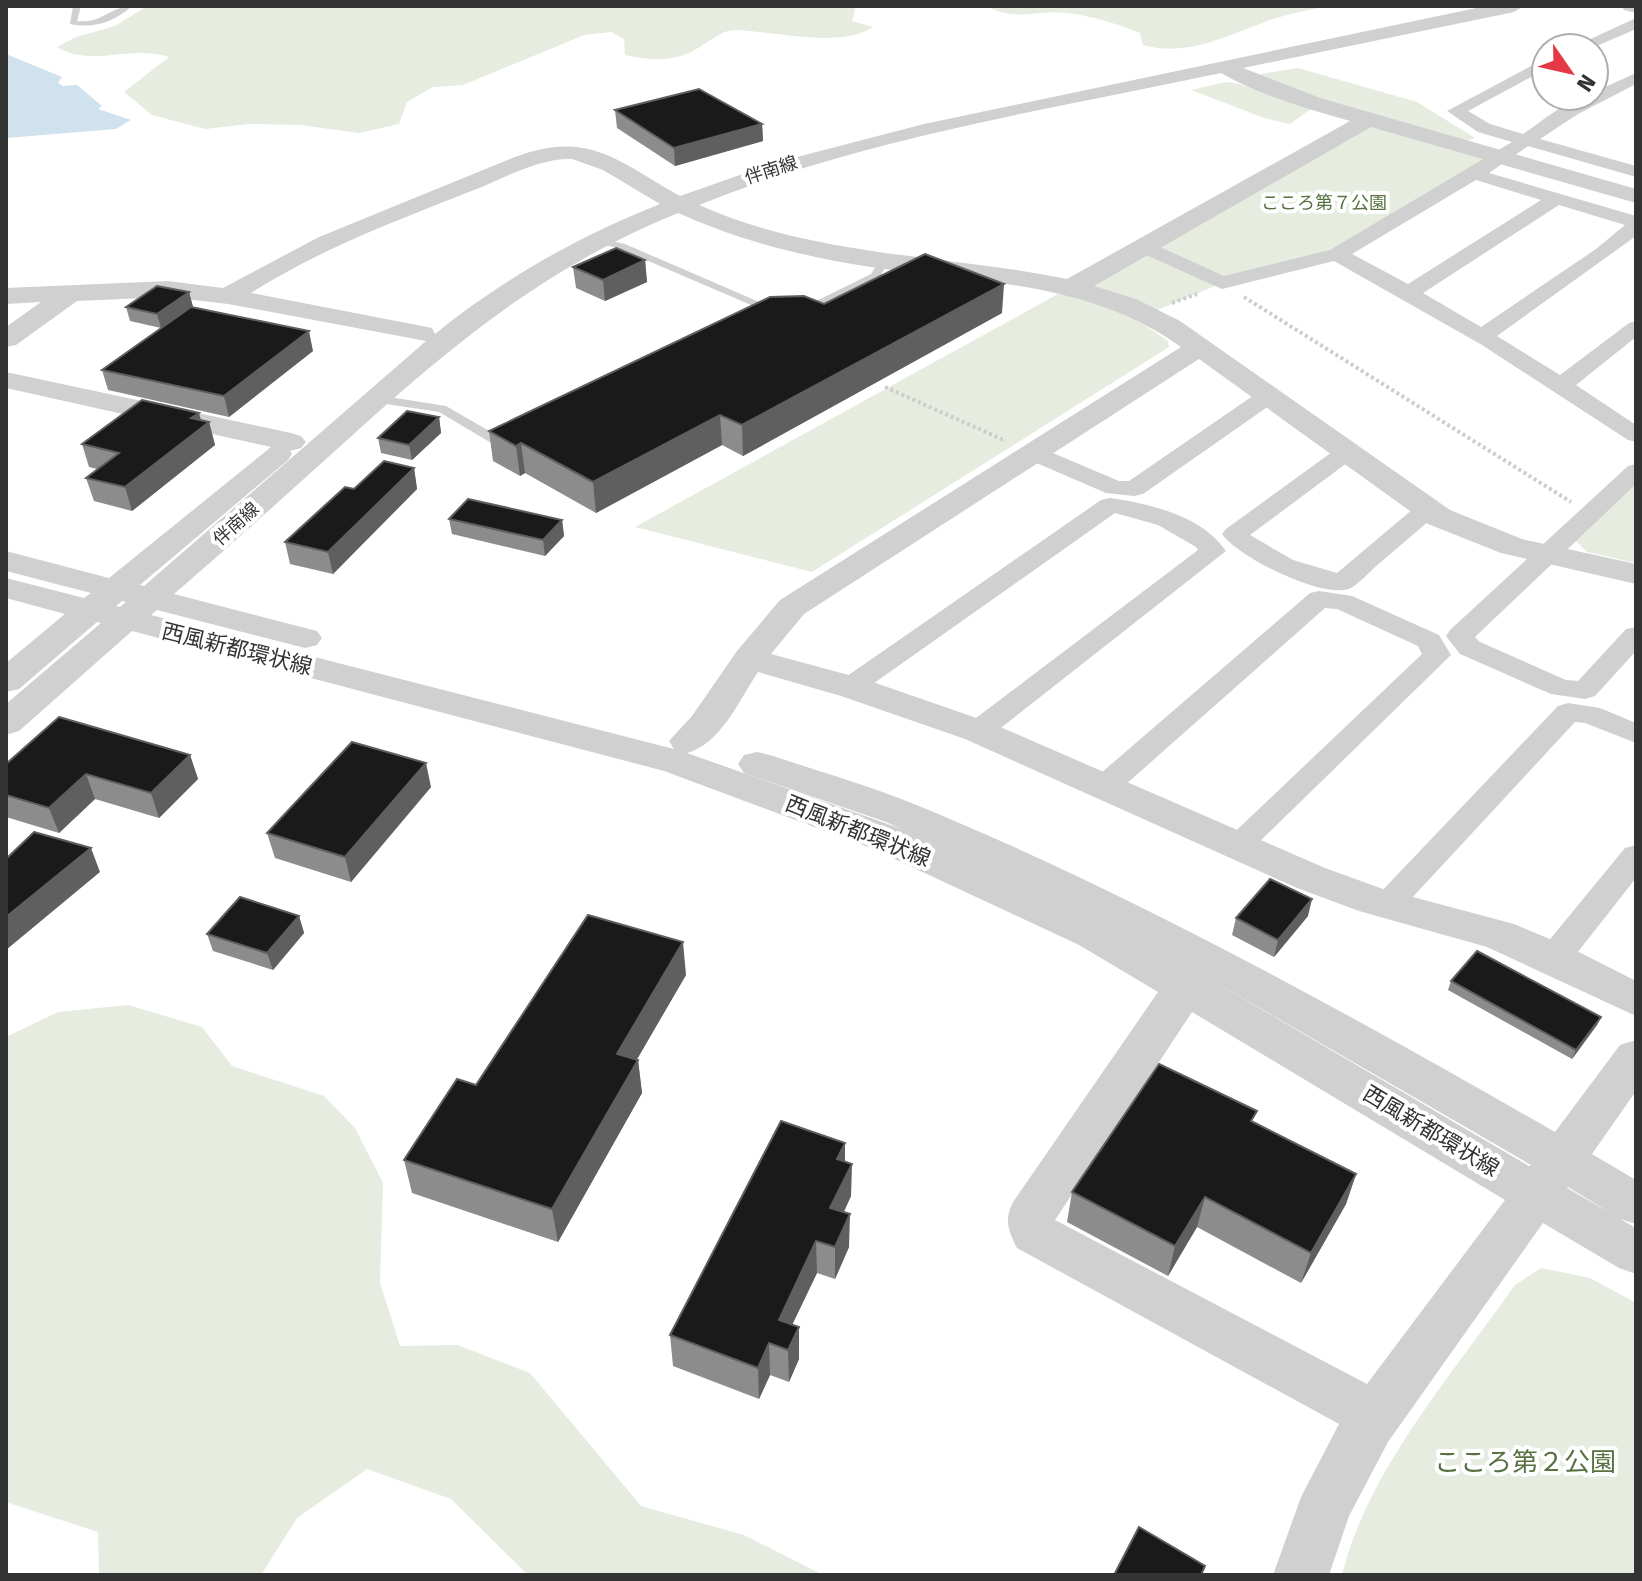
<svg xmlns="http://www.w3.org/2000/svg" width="1642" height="1581" viewBox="0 0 1642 1581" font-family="'Fira Sans','Noto Sans JP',sans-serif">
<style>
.green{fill:#e6ecdf}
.water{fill:#cfe2ee}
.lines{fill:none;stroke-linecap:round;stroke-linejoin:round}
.path{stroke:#cdcdcd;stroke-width:4;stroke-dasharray:3 3;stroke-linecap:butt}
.service{fill:#d0d0d0;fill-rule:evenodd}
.minor{fill:#d0d0d0;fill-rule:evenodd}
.tertiary{fill:#d0d0d0;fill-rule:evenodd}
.wall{fill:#8c8c8c}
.shaded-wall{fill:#5f5f5f}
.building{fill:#1a1a1a;stroke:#5f5f5f;stroke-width:2}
.labels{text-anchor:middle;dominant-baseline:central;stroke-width:8;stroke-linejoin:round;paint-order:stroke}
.far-street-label{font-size:18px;fill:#333;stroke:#fff}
.far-park-label{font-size:18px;fill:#56703f;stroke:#fff}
.street-label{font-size:22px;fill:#333;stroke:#fff}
.near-park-label{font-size:26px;fill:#56703f;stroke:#fff}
</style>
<rect width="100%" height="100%" fill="#fff"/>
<g class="green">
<path d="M147,6H856L852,21L873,27C842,49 773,31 735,30C720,30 704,46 691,52C669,62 648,60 625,55L624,39L611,32L584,35L463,85L433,87L407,102L399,124L359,133L300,125L249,124L205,129L152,115L124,92L169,57C130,44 92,68 57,47L76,37L115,26Z"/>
<path d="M1328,6C1310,10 1291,13 1273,19C1231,34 1188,58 1143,45L1140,33C1117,24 1093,16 1067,13C1036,9 1019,22 988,7Z"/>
<path d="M1298,68L1417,102L1475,138L1461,143L1497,157L1337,254L1222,283L1148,314L1071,288L1368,120L1261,84V74Z"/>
<path d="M1226,82L1239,84L1312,108L1290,124L1264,118L1191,90Z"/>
<path d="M1058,294C1099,298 1136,318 1168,341L1169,347L812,572L635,527Z"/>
<path d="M1636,480V563L1587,552L1575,540Z"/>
<path d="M128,1005L202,1027L232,1066L324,1096L355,1128L383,1183L380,1283L400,1346L457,1345L530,1373L641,1506L744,1535L823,1575H528L451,1499L367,1469L297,1518L261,1575H99L98,1532L6,1502V1037L58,1012Z"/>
<path d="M1541,1268L1590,1278L1636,1303V1575H1342C1367,1471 1454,1372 1515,1285Z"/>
</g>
<path class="water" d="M6,54L62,77L58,83L63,86L77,85L102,106L98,109L131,120L116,129L6,138Z"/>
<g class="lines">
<g class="path">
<path d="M1244,297L1571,502"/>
<path d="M1172,303L1197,294"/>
<path d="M885,387L1006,441"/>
</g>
<g class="service">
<path d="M73,6H81L77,21C102,24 111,6 132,6C114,22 94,29 70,24Z"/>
<path d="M599,238L625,244L780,311L770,313L618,248L595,243V239Z"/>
<path d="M884,258L889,261L879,278L806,313L796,311L871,274L880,259Z"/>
<path d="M377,395L446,406L498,436L508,432L514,436L501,444H493L439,412L373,402V396Z"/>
</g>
<g class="minor">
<path d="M1636,18V29L1592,48H1571Z"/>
<path d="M1546,58V69L1468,111L1490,124L1523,134C1543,121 1570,96 1594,96V92L1636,73V84L1578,114L1540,139L1636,166V177L1528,146L1489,173L1636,216V236L1497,336L1560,375L1629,323L1636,321V337L1576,385L1636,425V442L1628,440L1482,345L1334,261L1222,289L1135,250L1132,246L1142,240L1149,242L1224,276L1330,250L1512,142L1478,132L1447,111ZM1476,180L1541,200L1408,284L1352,254ZM1559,205L1625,225L1596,249L1481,327L1423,293Z"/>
<path d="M1268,389L1276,391L1279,396L1276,401L1143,494L1134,496L1106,493L1025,458L1021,453L1025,448H1041L1119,481H1129L1260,391Z"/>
<path d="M1347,445L1355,447L1359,452L1355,457L1250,535L1293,560L1337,573L1419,504H1437L1440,509L1437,514C1416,532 1395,550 1375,567C1368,574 1359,583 1351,588C1325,601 1238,557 1222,534L1226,529L1339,447Z"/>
<path d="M1636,464V484L1475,637L1480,642L1566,680L1578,681L1626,629L1636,627V651L1595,696L1585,699L1551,694L1460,654L1446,636L1450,630L1628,466Z"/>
<path d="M1110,498C1150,504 1201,515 1226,551L988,738L978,740L968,738L964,731L968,724L1198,550L1196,547L1158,525L1115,513L860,693L850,696L840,693L836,687L840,681L1101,500Z"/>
<path d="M1319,591L1352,596L1439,635L1451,655L1248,853L1237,856L1226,853L1221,845L1422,654L1418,646L1337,609L1325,608L1116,793L1105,796L1094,793L1090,786L1094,779L1310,593Z"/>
<path d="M1568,703L1600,708L1636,723V743L1585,723L1575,722L1398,913L1387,917L1376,913L1371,905L1376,897L1558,706Z"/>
<path d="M1636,845V878L1566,967L1554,970L1542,967L1537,958L1542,949L1625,848Z"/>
</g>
<g class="tertiary">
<path d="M1486,6H1524L1514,12L1243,68L1320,98L1636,189V203L1371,127L1094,286L1136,299L1180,321L1450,510L1522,539L1636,564V584L1501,553L1428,524L1199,359L804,614L771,654L867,680L991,723L1325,868L1383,889L1514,924L1569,947L1636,981V1016L1487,947L1359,911L1297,888L965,739L841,696L758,672C739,700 721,744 687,753L899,828L1034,889L886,822L744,773L738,764L744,755L757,752L770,755C818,771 867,785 914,804C1136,895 1347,1013 1555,1132L1620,1045L1636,1040V1091L1592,1154L1636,1180V1224L1620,1219L1636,1228V1274L1619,1268L1543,1223L1388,1442L1349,1516L1329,1575H1273L1301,1497L1339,1424L1017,1248C1008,1230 1004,1220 1013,1202L1158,992L1079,945L871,848L664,771L132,631L19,731L6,735V704L101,623L97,622L19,689L6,692V663L65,614L6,598V578L84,598L91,593L6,571V551L109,578L271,447L6,388V372L291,433L301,436L306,442L301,448L290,451L292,454L288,460L140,585L144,586L426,341L228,304L168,297L77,301L16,345L6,347V327L41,302L6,304V288L168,281L223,288L319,237L515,157C589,129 619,162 680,196L774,163L924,124ZM1221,73C1261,96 1306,108 1350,121L1067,279C944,254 816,257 699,205C865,138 1047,110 1221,73ZM572,159L603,170L660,204C579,236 503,279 435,334L432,328L422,326L251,293C320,249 398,220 474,190C505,178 538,158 572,159ZM678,213C740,241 805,257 871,267C978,283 1090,281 1181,347L780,600L737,651L692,716L669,741L674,749L151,615L157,610L305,648L317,645L322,638L317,631L174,594C225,550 275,505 325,460C437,358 535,271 678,213ZM122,601L126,602L120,607L116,606ZM1208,978L1531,1165L1529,1166ZM1192,1012L1505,1200L1367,1384L1055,1220ZM1568,1187L1612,1214L1567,1188Z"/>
<path d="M1621,6H1636V13L1624,10Z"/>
</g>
</g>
<g class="wall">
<path d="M615,110L762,124L763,141L675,166L617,128Z"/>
<path d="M645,260L647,282L605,301L576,288L573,267Z"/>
<path d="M189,292L193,307L313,351L229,417L108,390L102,370L161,328L130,321L126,307Z"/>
<path d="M824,304L1002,313L743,456L722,445L596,513L525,473L520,476L493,461L489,431Z"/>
<path d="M439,417L441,433L412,460L381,453L378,438Z"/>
<path d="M201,420L209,422L215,445L132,511L94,501L86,478L97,469L89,467L82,444Z"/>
<path d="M414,468L417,489L333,574L290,564L285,542L354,489Z"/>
<path d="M449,519L562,520L564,536L545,556L452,534Z"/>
<path d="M190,755L198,779L159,818L95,799L59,833L6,817V764Z"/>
<path d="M431,787L351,882L275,858L267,833Z"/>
<path d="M299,916L304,933L273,970L213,951L207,934Z"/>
<path d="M1308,916L1274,957L1232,935L1236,918Z"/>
<path d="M686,975L636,1060H638L642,1093L558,1242L412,1193L404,1160L476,1085Z"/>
<path d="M1451,981L1601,1017L1597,1025L1572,1059L1448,990Z"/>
<path d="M1254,1122L1356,1174L1346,1204L1301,1283L1197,1227L1168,1276L1067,1222L1072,1192Z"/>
<path d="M845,1143V1161L851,1196L844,1212L849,1247L835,1279L817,1273L792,1325L799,1359L789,1382L770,1375L759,1399L673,1366L670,1335Z"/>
</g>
<g class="shaded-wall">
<path d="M762,124L763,141L675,166L674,148Z"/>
<path d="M645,260L647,282L605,301L603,280Z"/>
<path d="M1004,284L1002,313L743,456L742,425Z"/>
<path d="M189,292L193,307L161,328L157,314Z"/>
<path d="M309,331L313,351L229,417L224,396Z"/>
<path d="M199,413L203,427L209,422L215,445L132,511L125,487L191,418Z"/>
<path d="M720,415L722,445L596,513L593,482Z"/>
<path d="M439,417L441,433L412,460L409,445Z"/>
<path d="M521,443L525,473L520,476L516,446Z"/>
<path d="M414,468L417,489L333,574L328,552Z"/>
<path d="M562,520L564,536L545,556L543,540Z"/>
<path d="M190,755L198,779L159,818L151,793Z"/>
<path d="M426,763L431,787L351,882L345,857Z"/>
<path d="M86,774L95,799L59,833L49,808Z"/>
<path d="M91,848L100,872L6,950V917Z"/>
<path d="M1312,899L1308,916L1274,957L1278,940Z"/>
<path d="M299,916L304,933L273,970L267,953Z"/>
<path d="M683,942L686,975L621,1087L617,1054Z"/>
<path d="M1601,1017L1597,1025L1572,1059L1576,1050Z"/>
<path d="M638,1060L642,1093L558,1242L552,1209Z"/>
<path d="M845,1143V1175L837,1159Z"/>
<path d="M852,1164L851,1196L830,1240V1208Z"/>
<path d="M1356,1174L1346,1204L1301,1283L1311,1253Z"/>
<path d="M1205,1197L1197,1227L1168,1276L1175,1246Z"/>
<path d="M850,1214L849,1247L835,1279V1247Z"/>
<path d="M816,1241L817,1273L781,1348L779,1320Z"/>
<path d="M799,1327V1359L789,1382L788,1350Z"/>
<path d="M769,1343L770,1375L759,1399L758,1368Z"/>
</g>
<g class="building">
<path d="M699,89L762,124L674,148L615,110Z"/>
<path d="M616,248L645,260L603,280L573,267Z"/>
<path d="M925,254L1004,284L742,425L720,415L593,482L521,443L516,446L489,431L770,297L804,296L824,304Z"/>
<path d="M157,286L189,292L157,314L126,307Z"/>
<path d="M191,307L309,331L224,396L102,370Z"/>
<path d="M142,400L199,413L191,418L209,422L125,487L86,478L119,453L82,444Z"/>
<path d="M407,411L439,417L409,445L378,438Z"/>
<path d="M384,461L414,468L328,552L285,542L345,487L354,489Z"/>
<path d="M468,499L562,520L543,540L449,519Z"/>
<path d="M59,717L190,755L151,793L86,774L49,808L6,795V764Z"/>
<path d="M352,742L426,763L345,857L267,833Z"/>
<path d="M34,832L91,848L6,917V859Z"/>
<path d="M1270,879L1312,899L1278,940L1236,918Z"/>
<path d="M240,897L299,916L267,953L207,934Z"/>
<path d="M588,915L683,942L617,1054L638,1060L552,1209L404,1160L457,1079L476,1085Z"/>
<path d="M1477,951L1601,1017L1576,1050L1451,981Z"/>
<path d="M1159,1064L1257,1111L1251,1121L1356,1174L1311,1253L1205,1197L1175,1246L1072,1192Z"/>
<path d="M781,1121L845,1143L837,1159L852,1164L830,1208L850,1214L835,1247L816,1241L779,1320L799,1327L788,1350L769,1343L758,1368L670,1335Z"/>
<path d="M1139,1527L1205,1566L1201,1575H1114Z"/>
</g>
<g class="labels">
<g class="far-street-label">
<text transform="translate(771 170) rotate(-18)">伴南線</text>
<text transform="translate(236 524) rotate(-42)">伴南線</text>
</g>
<g class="far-park-label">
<text x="1324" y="203">こころ第７公園</text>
</g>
<g class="street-label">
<text transform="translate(237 649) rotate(14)">西風新都環状線</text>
<text transform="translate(858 831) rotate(22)">西風新都環状線</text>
<text transform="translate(1431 1131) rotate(31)">西風新都環状線</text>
</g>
<g class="near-park-label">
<text x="1525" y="1462">こころ第２公園</text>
</g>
</g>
<rect width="1642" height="1581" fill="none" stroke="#333333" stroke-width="16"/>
<g transform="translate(1570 72) rotate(124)"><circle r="38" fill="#ffffff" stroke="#adadad" stroke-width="2"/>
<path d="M0-6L14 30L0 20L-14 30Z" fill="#e63946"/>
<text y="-12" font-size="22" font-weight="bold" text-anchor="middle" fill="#333333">N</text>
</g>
</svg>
